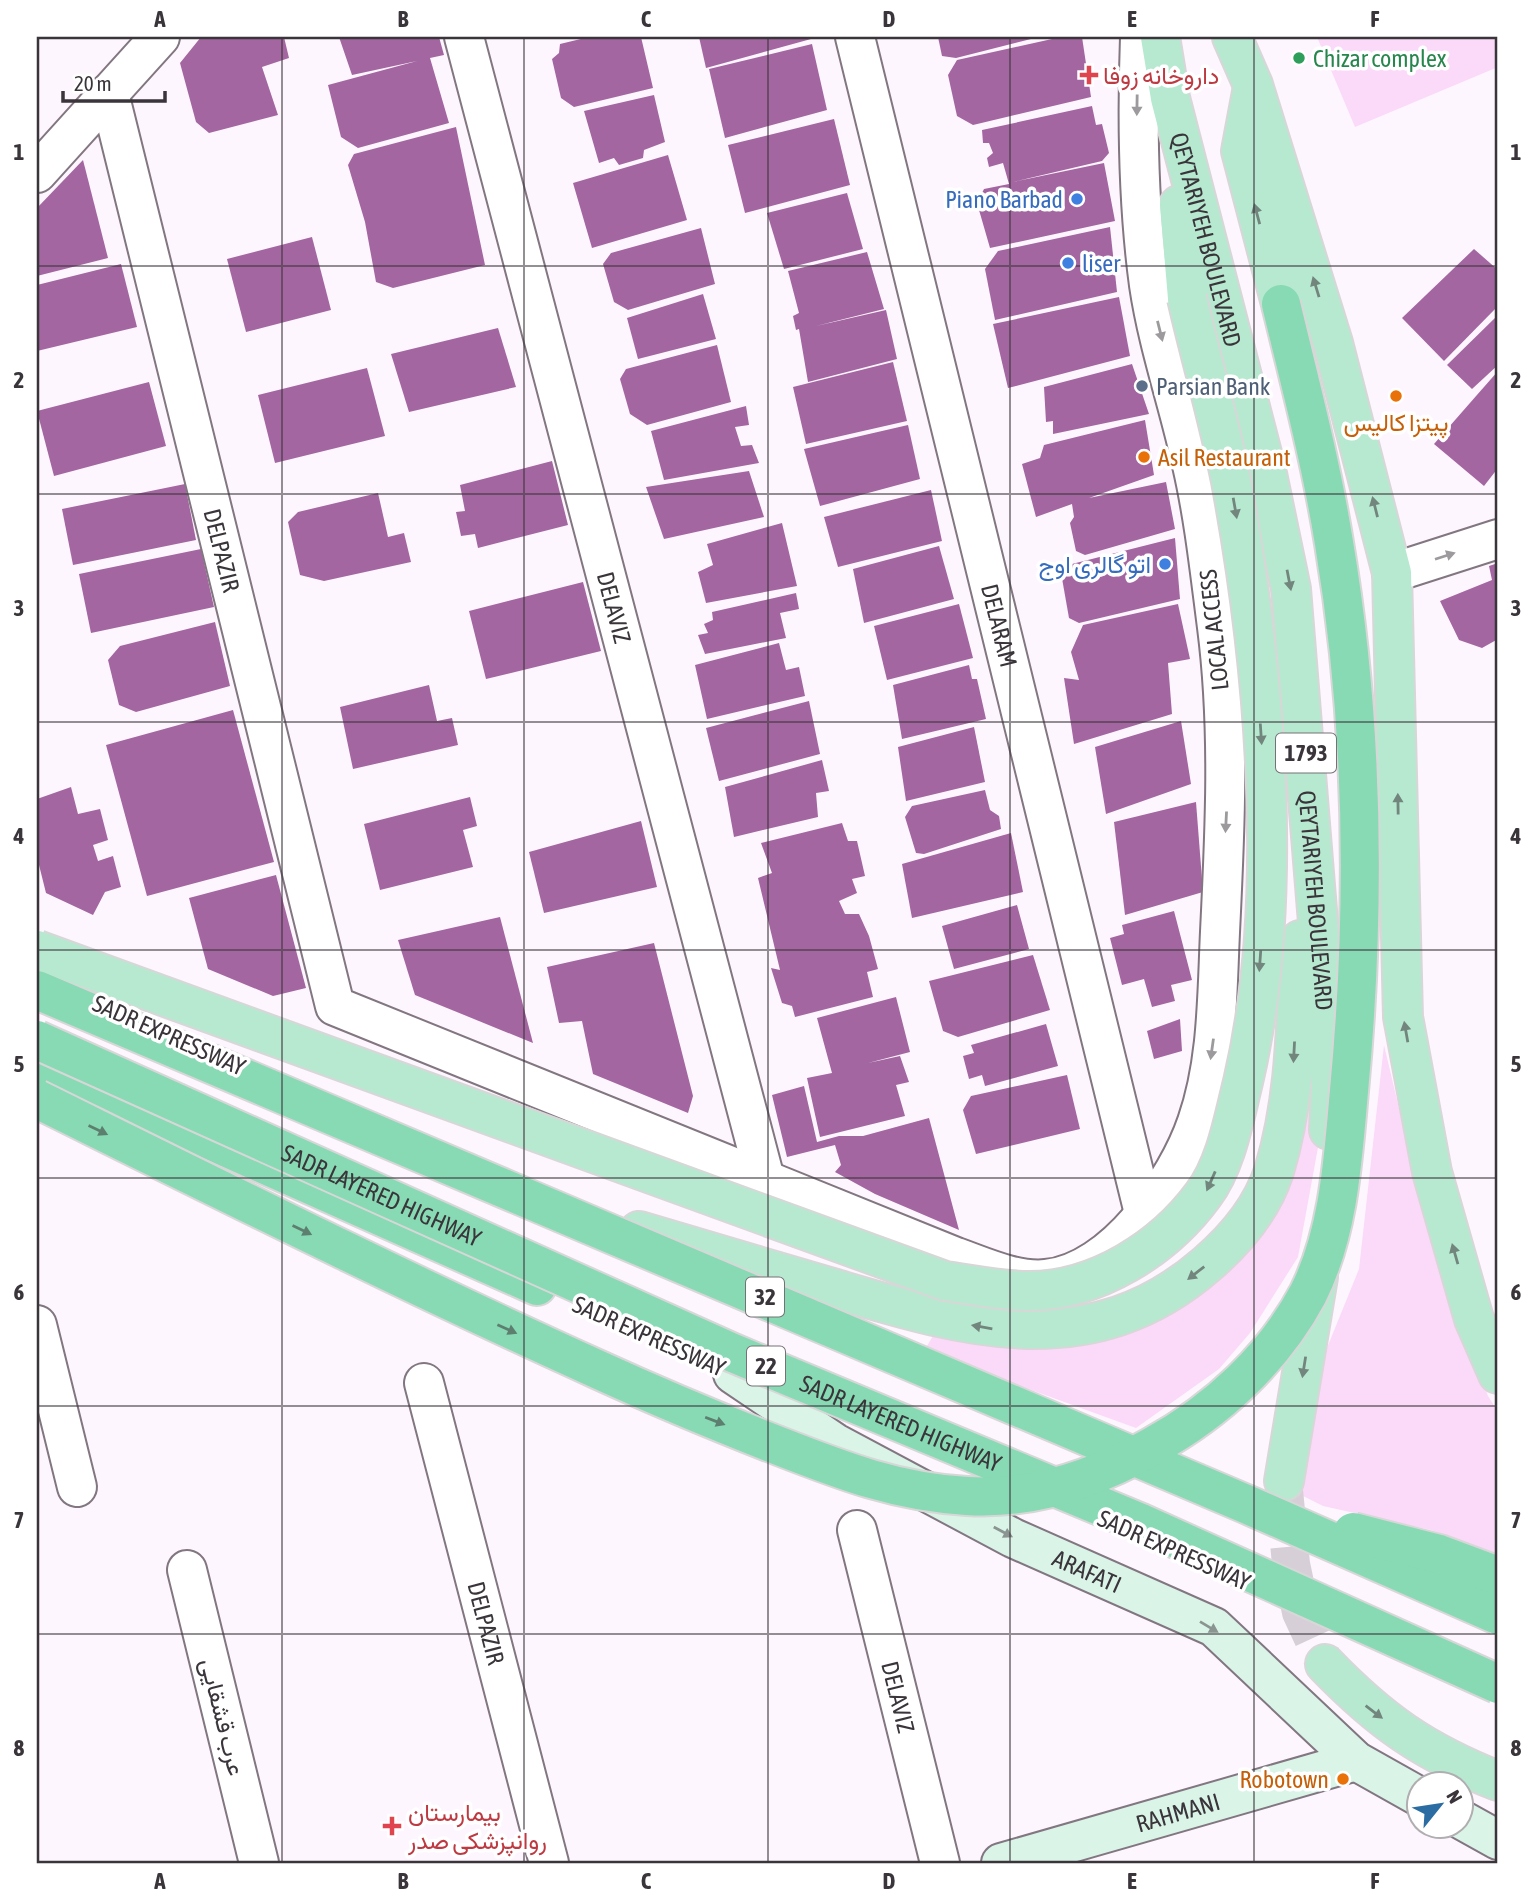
<svg xmlns="http://www.w3.org/2000/svg" width="1535" height="1900" viewBox="0 0 1535 1900" font-family="'Asap Condensed',Vazirmatn,sans-serif">
<style>
.green{fill:#fadaf8}
.building{fill:#a366a1}
.lines{fill:none;stroke-linecap:round;stroke-linejoin:round}
.primary-tunnel{stroke:#d7cfd7;stroke-width:38;stroke-dasharray:38 19;stroke-linecap:butt}
.street-casing{stroke:#827781;stroke-width:42}
.secondary-casing{stroke:#827781;stroke-width:42}
.primary-casing{stroke:#d8d7d8;stroke-width:42}
.highway-casing{stroke:#d8d7d8;stroke-width:42}
.street{stroke:#fff;stroke-width:38}
.secondary{stroke:#dbf4e8;stroke-width:38}
.primary{stroke:#b7e9d1;stroke-width:38}
.highway{stroke:#87dab3;stroke-width:38}
.primary-bridge-casing{stroke:#d8d7d8;stroke-width:42;stroke-linecap:butt}
.highway-bridge-casing{stroke:#d8d7d8;stroke-width:42;stroke-linecap:butt}
.primary-bridge{stroke:#b7e9d1;stroke-width:38}
.highway-bridge{stroke:#87dab3;stroke-width:38}
.oneway{fill:#9c9a9c}
.oneway2{fill:#72867e}
.oneway3{fill:#5d7f70}
.oneway4{fill:#8a9491}
.grid{fill:none;stroke:#3a353a;stroke-width:2;stroke-opacity:0.55}
.leisure-dot{fill:#2e9e5b;stroke:#fff;stroke-width:2.5}
.health-dot{fill:#e0444e;stroke:#fff;stroke-width:2.5}
.shop-dot{fill:#3f7fe0;stroke:#fff;stroke-width:2.5}
.service-dot{fill:#5c6f8a;stroke:#fff;stroke-width:2.5}
.food-dot{fill:#e8710a;stroke:#fff;stroke-width:2.5}
.labels{text-anchor:middle;dominant-baseline:central;stroke-width:7;stroke-linejoin:round;paint-order:stroke}
.shield{fill:#fff;stroke:#757275;stroke-width:2}
.shield-label{font-size:23px;font-weight:bold;fill:#3a353a}
.leisure-label{font-size:24px;fill:#27864d;stroke:#fff;text-anchor:start}
.health-label{font-size:24px;fill:#be3a42;stroke:#fff;text-anchor:start}
.shop-label{font-size:24px;fill:#366cbe;stroke:#fff;text-anchor:end}
.street-label{font-size:24px;fill:#3a353a;stroke:#fff}
.service-label{font-size:24px;fill:#4e5e75;stroke:#fff;text-anchor:start}
.food-label{font-size:24px;fill:#c56008;stroke:#fff}
.neatline{fill:none;stroke:#3a353a;stroke-width:2.5}
.grid-label{font-size:23px;text-anchor:middle;font-weight:bold;fill:#3a353a}
</style>
<rect width="100%" height="100%" fill="#fef6fe"/>
<g class="green">
<path d="M1317,37H1498V67L1355,127Z"/>
<path d="M1312,1000L1319,1142L1298,1257L1250,1333L1219,1369L1136,1428L924,1351L937,1329L1051,1342L1232,1258Z"/>
<path d="M1384,1045L1424,1214L1448,1290L1488,1396L1498,1412V1554L1431,1530L1323,1506L1299,1494L1316,1375L1359,1269Z"/>
</g>
<g class="building">
<path d="M201,37H284L289,58L262,67L278,115L209,133L196,122L180,63Z"/>
<path d="M339,37H439L444,55L430,58L449,123L358,148L341,137L328,85L417,61L352,75Z"/>
<path d="M589,37H641L653,88L574,107L561,98L552,59L559,53L560,44Z"/>
<path d="M699,37H811V39L706,68Z"/>
<path d="M938,37H1035V38L956,58L942,56Z"/>
<path d="M1061,37H1082L1091,97L973,125L957,116L948,75L957,60Z"/>
<path d="M812,44L827,110L725,138L709,69Z"/>
<path d="M654,95L665,142L644,150L643,158L619,165L614,158L599,163L584,111Z"/>
<path d="M1092,106L1096,125L1102,124L1109,153L1102,161L1013,182L1104,163L1115,221L990,248L977,203L984,189L1009,184L1003,163L989,167L987,158L993,153L989,143H983L982,130Z"/>
<path d="M834,119L850,185L745,213L728,145Z"/>
<path d="M456,127L485,265L393,288L376,282L365,222L348,165L354,154Z"/>
<path d="M668,155L687,220L592,248L573,183Z"/>
<path d="M83,160L108,258L37,276V208Z"/>
<path d="M847,193L863,249L784,269L767,213Z"/>
<path d="M1110,227L1117,292L995,320L985,269L998,251Z"/>
<path d="M701,228L715,284L628,310L614,302L603,264L611,253Z"/>
<path d="M312,237L331,310L246,332L227,259Z"/>
<path d="M1474,249L1498,270V306L1444,361L1402,318Z"/>
<path d="M867,252L884,309L816,326L886,310L897,359L808,382L799,329L796,330L793,316L799,313L788,271Z"/>
<path d="M121,264L137,327L37,351V285Z"/>
<path d="M703,294L716,339L638,359L627,318Z"/>
<path d="M1119,297L1130,356L1008,388L993,324Z"/>
<path d="M1498,315V365L1472,389L1447,365Z"/>
<path d="M498,328L516,387L409,412L391,354Z"/>
<path d="M717,345L731,402L647,425L630,414L620,379L626,369Z"/>
<path d="M893,362L907,421L806,444L793,387Z"/>
<path d="M1132,364L1149,414L1053,434V421L1046,422L1044,387Z"/>
<path d="M367,368L385,436L275,463L258,395Z"/>
<path d="M1498,371V468L1484,486L1434,444Z"/>
<path d="M149,382L166,446L54,476L37,411Z"/>
<path d="M746,406L749,425L735,427L741,446L752,445L759,463L664,480L651,431Z"/>
<path d="M1145,420L1154,475L1089,498L1166,482L1175,529L1085,555L1076,551L1070,523L1074,517L1072,504L1036,517L1022,464L1040,458L1044,445Z"/>
<path d="M908,425L920,479L820,506L804,449Z"/>
<path d="M552,461L568,525L478,548L475,534L461,536L456,512L465,511L460,485Z"/>
<path d="M749,471L764,517L664,539L646,487Z"/>
<path d="M185,484L196,540L73,565L62,509Z"/>
<path d="M931,490L942,541L838,567L824,517Z"/>
<path d="M378,493L388,537L404,533L411,562L324,581L300,575L288,522L298,512Z"/>
<path d="M782,523L797,586L706,603L698,572L713,565L707,544Z"/>
<path d="M1175,538L1180,599L1079,623L1069,618L1060,567Z"/>
<path d="M939,546L954,599L864,623L853,569Z"/>
<path d="M201,549L214,607L91,633L79,574Z"/>
<path d="M1498,563V639L1482,648L1459,640L1440,601L1492,580L1489,566Z"/>
<path d="M583,582L601,651L486,679L469,611Z"/>
<path d="M796,593L799,609L780,613L786,638L705,654L698,635L708,633L704,624L713,620L712,612Z"/>
<path d="M959,604L973,658L887,680L874,626Z"/>
<path d="M1178,604L1190,659L1168,663L1172,714L1074,744L1064,678L1079,680L1071,652L1083,625Z"/>
<path d="M215,622L230,686L136,712L119,705L108,660L120,646Z"/>
<path d="M779,643L786,670L799,667L805,696L707,719L695,665Z"/>
<path d="M969,665L972,679H977L986,719L902,739L893,685Z"/>
<path d="M429,685L437,721L452,718L458,745L353,769L340,707Z"/>
<path d="M809,701L820,754L719,781L706,728Z"/>
<path d="M233,710L274,862L147,896L106,745Z"/>
<path d="M1181,721L1191,784L1106,814L1095,747Z"/>
<path d="M974,727L985,782L906,801L898,747Z"/>
<path d="M822,760L829,791L816,793L818,817L734,837L725,787Z"/>
<path d="M71,787L78,814L100,809L108,840L93,845L98,861L113,856L121,887L105,892L93,915L46,893L37,857V799Z"/>
<path d="M985,790L990,810L999,816L1001,829L924,854L916,853L905,817L912,806Z"/>
<path d="M470,797L477,826L463,830L473,867L380,890L364,824Z"/>
<path d="M1196,802L1203,892L1125,915L1114,822Z"/>
<path d="M641,821L657,887L544,913L529,852Z"/>
<path d="M842,823L848,841H857L865,876L852,879L857,893L839,901L845,914H859L869,936L878,969L867,972L873,997L795,1017L792,1006L782,1003L771,968L780,970L758,878L772,873L761,843Z"/>
<path d="M1011,833L1023,892L912,918L902,864Z"/>
<path d="M276,875L306,988L273,996L208,969L189,898Z"/>
<path d="M1017,905L1029,949L954,969L942,926Z"/>
<path d="M1174,911L1192,980L1171,985L1175,1001L1152,1007L1144,979L1122,985L1110,938L1124,934L1122,925Z"/>
<path d="M500,917L533,1043L415,995L398,940Z"/>
<path d="M654,943L693,1096L688,1113L593,1074L582,1021L559,1023L547,967Z"/>
<path d="M1033,955L1050,1010L958,1037L943,1031L929,981Z"/>
<path d="M896,997L910,1052L868,1063L900,1056L909,1082L896,1085L905,1116L820,1137L807,1078L832,1073L817,1018Z"/>
<path d="M1180,1019L1182,1051L1154,1059L1147,1031Z"/>
<path d="M1046,1024L1058,1066L985,1086L982,1075L969,1079L963,1056L974,1053L971,1045Z"/>
<path d="M1067,1075L1080,1129L976,1154L963,1110L971,1096Z"/>
<path d="M804,1086L817,1142L839,1136H863L929,1118L959,1230L875,1194L835,1172L841,1165L835,1145L787,1157L772,1095Z"/>
</g>
<g class="lines">
<path class="primary-tunnel" d="M1284,1490L1291,1564L1301,1612L1325,1664"/>
<g class="street-casing">
<g id="street">
<path id="s1" d="M464,37L765,1179"/>
<path id="s2" d="M855,37L1144,1213"/>
<path id="s3" d="M109,93L335,1006L956,1257C984,1267 1016,1282 1046,1279C1114,1273 1177,1181 1197,1122C1218,1062 1217,995 1220,932C1225,831 1230,728 1217,627C1210,573 1204,517 1192,465C1179,405 1158,346 1149,285C1138,204 1137,119 1140,37"/>
<path d="M37,173L160,37"/>
<path d="M1392,573L1498,539"/>
<path d="M37,1325L77,1487"/>
<path id="s4" d="M424,1383L549,1863"/>
<path id="s5" d="M857,1530L940,1863"/>
<path d="M187,1570L259,1863"/>
</g>
</g>
<g class="secondary-casing">
<g id="secondary">
<path id="s6" d="M733,1374L835,1443L1013,1538L1214,1627L1356,1761L1420,1797"/>
<path d="M1462,1820L1498,1840"/>
<path id="s7" d="M1001,1863L1356,1761"/>
</g>
</g>
<g class="primary-casing">
<g id="primary">
<path id="s8" d="M1160,37L1170,98L1266,469L1291,589L1331,1083L1329,1130"/>
<path d="M1232,37L1253,85L1333,343L1392,573L1403,1017L1432,1172L1474,1319L1498,1374"/>
<path d="M1252,92L1241,151L1281,304"/>
<path d="M1179,205L1187,298"/>
<path d="M639,1231C703,1250 767,1269 832,1288C964,1327 1090,1366 1207,1264C1236,1239 1262,1208 1274,1171C1297,1096 1296,1018 1300,940"/>
<path d="M1284,1481L1318,1277"/>
<path d="M1325,1664C1380,1721 1424,1752 1498,1781"/>
</g>
</g>
<g class="highway-casing">
<path id="highway" d="M37,1063L537,1286"/>
</g>
<use href="#street" class="street"/>
<use href="#secondary" class="secondary"/>
<use href="#primary" class="primary"/>
<use href="#highway" class="highway"/>
<g class="primary-bridge-casing">
<path id="primary-bridge" d="M37,950L945,1281C973,1285 1001,1291 1029,1291C1097,1291 1164,1248 1203,1195C1226,1165 1234,1118 1243,1082C1286,899 1265,664 1231,481C1219,420 1201,359 1187,298"/>
</g>
<g class="highway-bridge-casing">
<g id="highway-bridge">
<path d="M37,990L1246,1504L1498,1615"/>
<path id="s9" d="M37,1040L733,1353L1141,1523L1498,1684"/>
<path d="M37,1099C223,1191 409,1284 599,1370C658,1397 718,1422 779,1446C843,1471 897,1492 967,1496C1033,1500 1097,1478 1153,1446C1217,1411 1274,1358 1308,1294C1339,1233 1343,1158 1349,1091C1366,910 1364,722 1334,543C1321,462 1300,383 1281,304"/>
<path d="M1353,1532L1439,1554L1498,1576"/>
</g>
</g>
<use href="#primary-bridge" class="primary-bridge"/>
<use href="#highway-bridge" class="highway-bridge"/>
</g>
<defs><path id="oneway-solid" d="M-6-.8H1V-3.2L6.5 0L1 3.2V.8H-6Z" transform="scale(1.75)"/></defs>
<g class="oneway">
<use href="#oneway-solid" transform="translate(1137 105) rotate(91)"/>
<use href="#oneway-solid" transform="translate(1160 331) rotate(76)"/>
<use href="#oneway-solid" transform="translate(1445 556) rotate(-18)"/>
<use href="#oneway-solid" transform="translate(1226 822) rotate(93)"/>
<use href="#oneway-solid" transform="translate(1212 1049) rotate(98)"/>
</g>
<g class="oneway2">
<use href="#oneway-solid" transform="translate(1257 214) rotate(-105)"/>
<use href="#oneway-solid" transform="translate(1316 287) rotate(-107)"/>
<use href="#oneway-solid" transform="translate(1375 507) rotate(-104)"/>
<use href="#oneway-solid" transform="translate(1235 508) rotate(80)"/>
<use href="#oneway-solid" transform="translate(1289 580) rotate(79)"/>
<use href="#oneway-solid" transform="translate(1261 734) rotate(86)"/>
<use href="#oneway-solid" transform="translate(1398 804) rotate(-91)"/>
<use href="#oneway-solid" transform="translate(1260 961) rotate(94)"/>
<use href="#oneway-solid" transform="translate(1406 1032) rotate(-100)"/>
<use href="#oneway-solid" transform="translate(1294 1052) rotate(93)"/>
<use href="#oneway-solid" transform="translate(1211 1181) rotate(114)"/>
<use href="#oneway-solid" transform="translate(1455 1254) rotate(-106)"/>
<use href="#oneway-solid" transform="translate(1196 1273) rotate(142)"/>
<use href="#oneway-solid" transform="translate(982 1327) rotate(-170)"/>
<use href="#oneway-solid" transform="translate(1304 1367) rotate(99)"/>
<use href="#oneway-solid" transform="translate(1374 1712) rotate(37)"/>
</g>
<g class="oneway3">
<use href="#oneway-solid" transform="translate(98 1130) rotate(26)"/>
<use href="#oneway-solid" transform="translate(302 1230) rotate(26)"/>
<use href="#oneway-solid" transform="translate(507 1329) rotate(24)"/>
<use href="#oneway-solid" transform="translate(715 1421) rotate(21)"/>
</g>
<g class="oneway4">
<use href="#oneway-solid" transform="translate(1003 1532) rotate(28)"/>
<use href="#oneway-solid" transform="translate(1209 1627) rotate(31)"/>
</g>
<path class="grid" d="M282,37V1863M524,37V1863M768,37V1863M1010,37V1863M1254,37V1863M37,266H1498M37,494H1498M37,722H1498M37,950H1498M37,1178H1498M37,1406H1498M37,1634H1498"/>
<circle class="leisure-dot" cx="1299" cy="58" r="7"/>
<g class="health-dot">
<path d="M1085.5 64.5h7v7h7v7h-7v7h-7v-7h-7v-7h7z"/>
<path d="M388.5 1815.5h7v7h7v7h-7v7h-7v-7h-7v-7h7z"/>
</g>
<g class="shop-dot">
<circle cx="1077" cy="199" r="7"/>
<circle cx="1068" cy="263" r="7"/>
<circle cx="1165" cy="564" r="7"/>
</g>
<circle class="service-dot" cx="1142" cy="386" r="7"/>
<g class="food-dot">
<circle cx="1396" cy="396" r="7"/>
<circle cx="1144" cy="457" r="7"/>
<circle cx="1343" cy="1779" r="7"/>
</g>
<g class="labels">
<g class="shield">
<rect x="1276" y="733.5" width="60" height="39" rx="5"/>
<rect x="746" y="1277.5" width="38" height="39" rx="5"/>
<rect x="747" y="1346.5" width="38" height="39" rx="5"/>
</g>
<g class="shield-label">
<text x="1306" y="753">1793</text>
<text x="765" y="1297">32</text>
<text x="766" y="1366">22</text>
</g>
<g class="leisure-label">
<text x="1313" y="58">Chizar complex</text>
</g>
<g class="health-label">
<text x="1103" y="75">داروخانه زوفا</text>
<text x="408" y="1812">بیمارستان<tspan x="408" dy="28">روانپزشکی صدر</tspan></text>
</g>
<g class="shop-label">
<text x="1063" y="199">Piano Barbad</text>
<text x="1082" y="263" text-anchor="start">liser</text>
<text x="1151" y="564">اتو گالری اوج</text>
</g>
<g class="street-label">
<text stroke="none"><textPath href="#s8" startOffset="208">QEYTARIYEH BOULEVARD</textPath></text>
<text stroke="none"><textPath href="#s3" startOffset="471">DELPAZIR</textPath></text>
<text stroke="none"><textPath href="#s1" startOffset="590">DELAVIZ</textPath></text>
<text stroke="none"><textPath href="#s2" startOffset="606">DELARAM</textPath></text>
<text transform="translate(1214 630) rotate(-96)">LOCAL ACCESS</text>
<text stroke="none"><textPath href="#s8" startOffset="880">QEYTARIYEH BOULEVARD</textPath></text>
<text transform="translate(169 1035) rotate(24)">SADR EXPRESSWAY</text>
<text stroke="none"><textPath href="#s9" startOffset="378">SADR LAYERED HIGHWAY</textPath></text>
<text transform="translate(649 1336) rotate(24)">SADR EXPRESSWAY</text>
<text stroke="none"><textPath href="#s9" startOffset="945">SADR LAYERED HIGHWAY</textPath></text>
<text transform="translate(1174 1550) rotate(24)">SADR EXPRESSWAY</text>
<text stroke="none"><textPath href="#s6" startOffset="406">ARAFATI</textPath></text>
<text stroke="none"><textPath href="#s4" startOffset="248">DELPAZIR</textPath></text>
<text stroke="none"><textPath href="#s5" startOffset="172">DELAVIZ</textPath></text>
<text transform="translate(223 1717) rotate(76)">عرب قشقایی</text>
<text stroke="none"><textPath href="#s7" startOffset="184">RAHMANI</textPath></text>
</g>
<g class="service-label">
<text x="1156" y="386">Parsian Bank</text>
</g>
<g class="food-label">
<text x="1396" y="422">پیتزا کالیس</text>
<text x="1158" y="457" text-anchor="start">Asil Restaurant</text>
<text x="1329" y="1779" text-anchor="end">Robotown</text>
</g>
</g>
<rect width="1535" height="1900" fill="none" stroke="#ffffff" stroke-width="77"/>
<g transform="translate(1440 1805) rotate(60)"><circle r="33" fill="#ffffff" stroke="#b0aeb0" stroke-width="2"/>
<path d="M0-5L12 26L0 18L-12 26Z" fill="#2b6da3"/>
<text y="-10" font-size="19" font-weight="bold" text-anchor="middle" fill="#3a353a">N</text>
</g>
<path d="M63 91v10h102v-10" fill="none" stroke="#3a353a" stroke-width="3.5"/>
<text x="74" y="91" font-size="21" fill="#3a353a" stroke="#ffffff" stroke-width="5" paint-order="stroke">20 m</text>
<rect x="38" y="38" width="1458" height="1824" class="neatline"/>
<g class="grid-label">
<text x="160" y="27">A</text>
<text x="403" y="27">B</text>
<text x="646" y="27">C</text>
<text x="889" y="27">D</text>
<text x="1132" y="27">E</text>
<text x="1375" y="27">F</text>
<text x="19" y="160">1</text>
<text x="1516" y="160">1</text>
<text x="19" y="388">2</text>
<text x="1516" y="388">2</text>
<text x="19" y="616">3</text>
<text x="1516" y="616">3</text>
<text x="19" y="844">4</text>
<text x="1516" y="844">4</text>
<text x="19" y="1072">5</text>
<text x="1516" y="1072">5</text>
<text x="19" y="1300">6</text>
<text x="1516" y="1300">6</text>
<text x="19" y="1528">7</text>
<text x="1516" y="1528">7</text>
<text x="19" y="1756">8</text>
<text x="1516" y="1756">8</text>
<text x="160" y="1889">A</text>
<text x="403" y="1889">B</text>
<text x="646" y="1889">C</text>
<text x="889" y="1889">D</text>
<text x="1132" y="1889">E</text>
<text x="1375" y="1889">F</text>
</g>
</svg>
